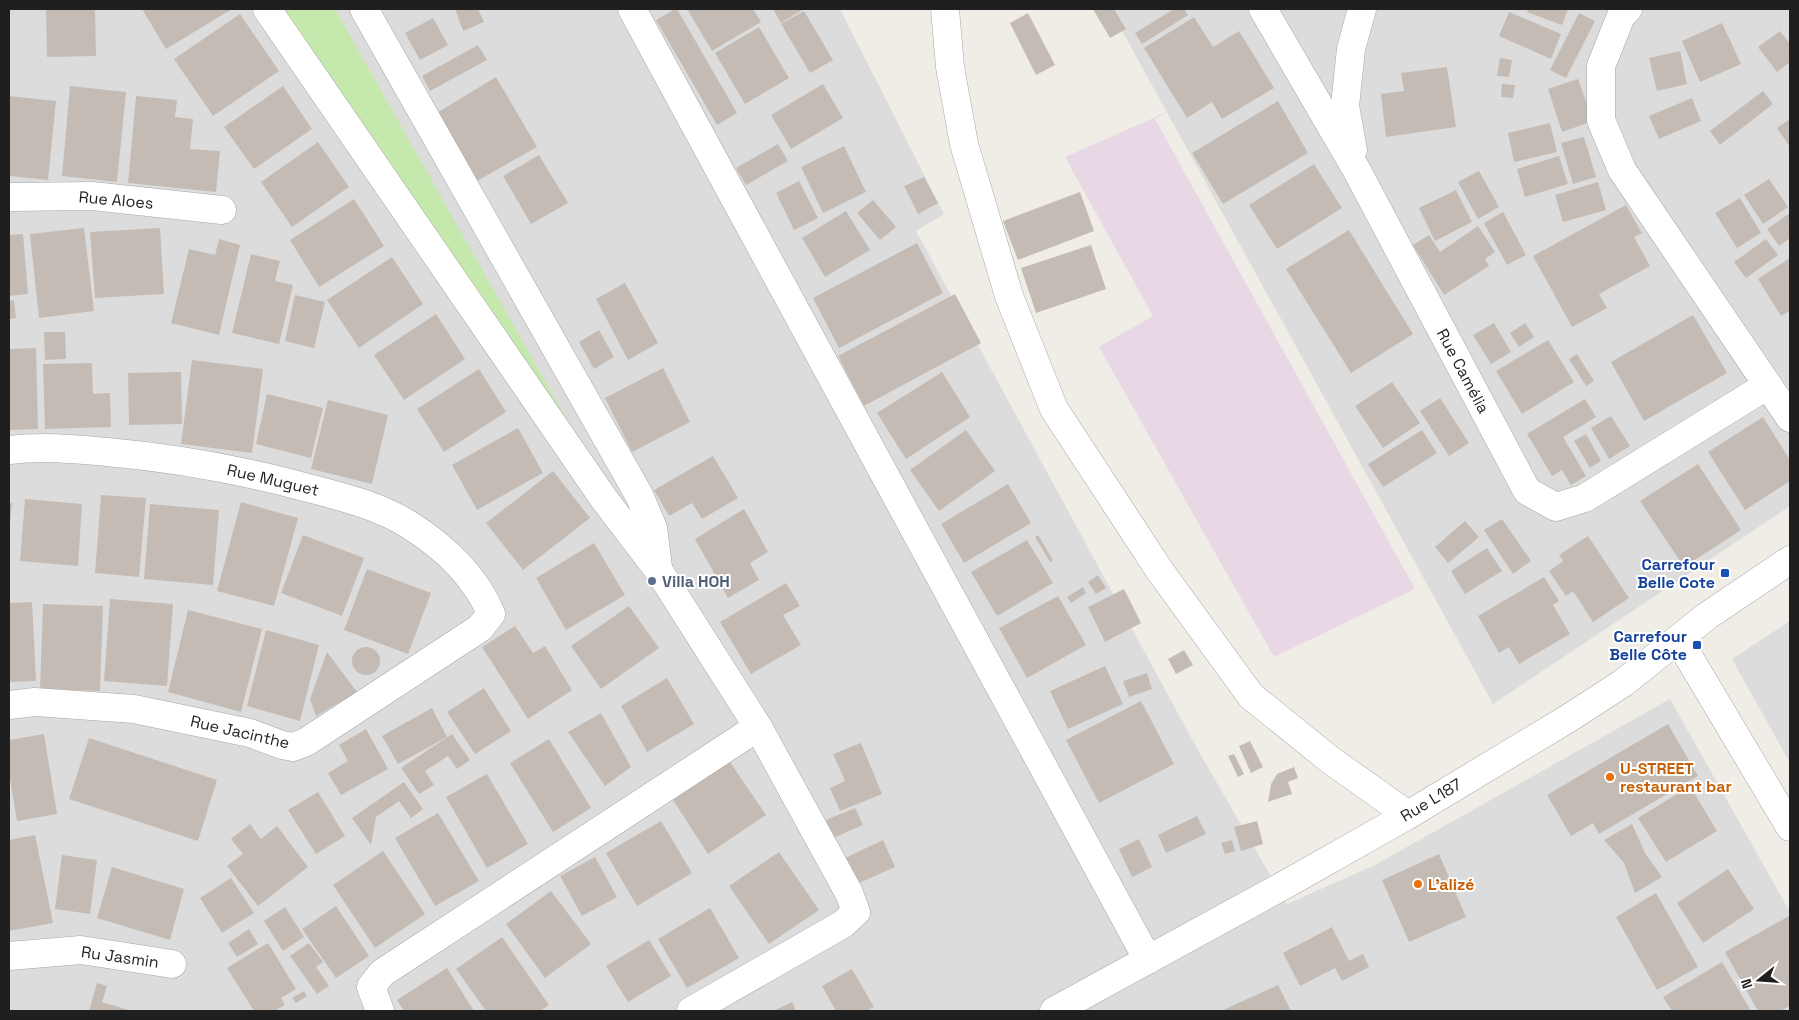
<svg xmlns="http://www.w3.org/2000/svg" width="1799" height="1020" viewBox="0 0 1799 1020" font-family="'Space Grotesk',sans-serif">
<style>
.residential{fill:#dddcdc}
.industrial{fill:#e8d7e4}
.grass{fill:#c5e8ac}
.building{fill:#c4bcb4}
.lines{fill:none;stroke-linecap:round;stroke-linejoin:round}
.minor-casing{stroke:#a6a6a6;stroke-width:29}
.minor{stroke:#fff;stroke-width:28}
.transit-dot{fill:#1a4fb4;stroke:#fff;stroke-width:2}
.service-dot{fill:#5c6f8a;stroke:#fff;stroke-width:2}
.food-dot{fill:#e8710a;stroke:#fff;stroke-width:2}
.labels{text-anchor:middle;dominant-baseline:central;stroke-width:4;stroke-linejoin:round;paint-order:stroke}
.street-label{font-size:16px;fill:#1f1f1f;stroke:#fff}
.transit-label{font-size:16px;font-weight:bold;fill:#164399;stroke:#fff;text-anchor:end}
.service-label{font-size:16px;font-weight:bold;fill:#4e5e75;stroke:#fff;text-anchor:start}
.food-label{font-size:16px;font-weight:bold;fill:#c56008;stroke:#fff;text-anchor:start}
</style>
<rect width="100%" height="100%" fill="#efede5"/>
<g class="residential">
<path d="M9,9H840L944,214L916,231L1199,752L1287,904L1375,865L1670,699L1790,912V1011H9Z"/>
<path d="M1110,9H1790V506L1493,704Z"/>
<path d="M1790,621V763L1732,659Z"/>
</g>
<path class="industrial" d="M1167,112L1155,119L1415,589L1274,657L1099,347L1153,316L1065,157Z"/>
<path class="grass" d="M280,9H335L592,464Z"/>
<g class="building">
<path d="M46,9H95L96,56L47,57Z"/>
<path d="M142,9H232L166,49Z"/>
<path d="M455,9H478L484,22L463,31Z"/>
<path d="M675,9H677L737,113L717,125L656,20Z"/>
<path d="M687,9H753L761,22L712,51Z"/>
<path d="M773,9H804L781,23Z"/>
<path d="M1093,9H1114L1126,29L1110,38Z"/>
<path d="M1174,9H1184L1188,15L1142,44L1135,33Z"/>
<path d="M1528,9H1568L1562,25L1527,12Z"/>
<path d="M804,11L833,60L810,73L781,24Z"/>
<path d="M1509,12L1561,34L1551,59L1499,36Z"/>
<path d="M1028,13L1055,65L1036,75L1010,23Z"/>
<path d="M1579,13L1595,21L1566,78L1550,70Z"/>
<path d="M240,14L279,71L213,116L174,59Z"/>
<path d="M1194,17L1213,47L1239,31L1274,88L1222,119L1212,102L1187,118L1144,48Z"/>
<path d="M433,18L448,45L420,60L405,33Z"/>
<path d="M1722,23L1741,64L1700,82L1682,41Z"/>
<path d="M759,27L789,78L745,104L715,53Z"/>
<path d="M1780,31L1790,44V62L1777,72L1758,47Z"/>
<path d="M478,45L487,60L430,91L422,76Z"/>
<path d="M1680,51L1687,84L1657,91L1649,58Z"/>
<path d="M1500,58L1512,60L1509,77L1497,76Z"/>
<path d="M1447,67L1456,127L1386,137L1381,94L1404,91L1401,73Z"/>
<path d="M496,77L537,147L475,182L435,114Z"/>
<path d="M1578,79L1593,121L1562,132L1548,89Z"/>
<path d="M823,84L843,118L791,149L771,115Z"/>
<path d="M1502,84L1515,85L1513,98L1501,97Z"/>
<path d="M70,86L126,92L117,182L62,176Z"/>
<path d="M283,86L312,129L254,169L224,127Z"/>
<path d="M1763,91L1773,104L1720,145L1710,131Z"/>
<path d="M9,96L56,101L48,180L9,176Z"/>
<path d="M136,96L177,100L175,117L193,119L190,149L220,151L216,192L128,183Z"/>
<path d="M1692,98L1701,121L1659,139L1649,116Z"/>
<path d="M1278,101L1308,153L1223,204L1192,153Z"/>
<path d="M1790,119V147L1777,128Z"/>
<path d="M1550,123L1557,152L1514,162L1508,133Z"/>
<path d="M1584,137L1596,177L1573,184L1561,143Z"/>
<path d="M318,142L349,187L292,227L261,182Z"/>
<path d="M778,144L788,161L746,185L736,168Z"/>
<path d="M844,146L866,192L823,213L801,167Z"/>
<path d="M539,155L568,203L531,224L503,176Z"/>
<path d="M1559,156L1568,184L1525,197L1517,169Z"/>
<path d="M1314,164L1342,208L1277,249L1249,205Z"/>
<path d="M1479,171L1499,207L1478,219L1458,182Z"/>
<path d="M924,177L938,203L918,214L904,186Z"/>
<path d="M1769,179L1788,207L1763,224L1744,195Z"/>
<path d="M799,181L818,218L794,230L776,193Z"/>
<path d="M1598,182L1606,210L1563,222L1555,195Z"/>
<path d="M1456,190L1472,222L1435,241L1419,208Z"/>
<path d="M1080,192L1094,231L1018,260L1003,221Z"/>
<path d="M1740,198L1761,233L1737,248L1715,213Z"/>
<path d="M354,199L384,246L319,287L290,240Z"/>
<path d="M873,200L896,227L880,240L857,213Z"/>
<path d="M1626,205L1642,233L1634,237L1650,266L1599,294L1607,308L1572,327L1533,256Z"/>
<path d="M846,211L870,250L825,277L802,238Z"/>
<path d="M1503,212L1526,255L1507,265L1484,223Z"/>
<path d="M1790,213V238L1779,246L1767,229Z"/>
<path d="M1478,226L1495,252L1485,259L1489,266L1444,295L1413,245L1429,235L1440,252Z"/>
<path d="M84,228L94,311L39,318L30,234Z"/>
<path d="M160,228L164,294L95,298L90,232Z"/>
<path d="M1349,230L1413,334L1351,373L1286,269Z"/>
<path d="M23,234L28,294L9,296V235Z"/>
<path d="M219,239L240,245L219,335L171,323L189,249L215,255Z"/>
<path d="M1766,239L1778,255L1746,278L1734,262Z"/>
<path d="M917,243L943,293L839,348L813,298Z"/>
<path d="M1091,245L1106,289L1036,313L1021,268Z"/>
<path d="M251,254L280,261L275,281L293,285L279,344L232,333Z"/>
<path d="M392,257L423,304L359,348L327,300Z"/>
<path d="M1790,258V311L1781,316L1758,279Z"/>
<path d="M625,283L658,343L628,360L596,299Z"/>
<path d="M955,294L981,343L864,406L838,356Z"/>
<path d="M295,295L325,302L314,348L285,341Z"/>
<path d="M14,300L16,318L9,319V301Z"/>
<path d="M436,314L465,359L404,400L374,355Z"/>
<path d="M1693,315L1727,373L1644,421L1611,362Z"/>
<path d="M1494,323L1511,352L1491,364L1473,335Z"/>
<path d="M1525,323L1534,337L1519,347L1510,333Z"/>
<path d="M599,330L614,357L594,369L579,342Z"/>
<path d="M44,332H65L66,359L45,360Z"/>
<path d="M1548,340L1574,382L1522,414L1496,371Z"/>
<path d="M36,348L38,429L9,430V349Z"/>
<path d="M1577,354L1594,381L1586,386L1569,359Z"/>
<path d="M192,360L263,369L252,453L181,444Z"/>
<path d="M92,363L93,394L110,393L111,427L45,429L43,364Z"/>
<path d="M663,368L690,422L632,452L605,398Z"/>
<path d="M479,369L506,412L444,452L417,409Z"/>
<path d="M181,372L182,424L129,425L128,373Z"/>
<path d="M942,372L970,417L906,459L877,413Z"/>
<path d="M1392,382L1420,423L1383,448L1355,406Z"/>
<path d="M267,394L323,408L311,458L256,444Z"/>
<path d="M1440,398L1469,443L1449,456L1420,411Z"/>
<path d="M1585,399L1596,417L1563,437L1586,476L1571,485L1562,470L1552,476L1527,434Z"/>
<path d="M328,400L388,415L372,484L311,469Z"/>
<path d="M1611,416L1630,446L1609,459L1591,428Z"/>
<path d="M1763,417L1790,460V481L1745,510L1708,452Z"/>
<path d="M518,428L543,473L477,510L452,465Z"/>
<path d="M966,430L995,471L939,511L910,470Z"/>
<path d="M1422,430L1437,453L1383,487L1368,464Z"/>
<path d="M1586,434L1601,461L1590,468L1574,441Z"/>
<path d="M713,456L738,498L702,519L692,503L669,516L654,490Z"/>
<path d="M1698,464L1741,530L1684,567L1640,501Z"/>
<path d="M553,471L590,518L523,570L486,523Z"/>
<path d="M1008,484L1031,523L964,563L941,524Z"/>
<path d="M101,495L146,498L139,577L95,573Z"/>
<path d="M25,499L82,504L78,566L20,561Z"/>
<path d="M241,502L298,518L274,606L217,591Z"/>
<path d="M9,503H12L10,525H9Z"/>
<path d="M150,504L219,510L213,585L144,579Z"/>
<path d="M744,509L768,552L750,563L759,580L728,598L695,539Z"/>
<path d="M1502,519L1531,561L1513,574L1484,530Z"/>
<path d="M1465,521L1479,537L1448,563L1435,547Z"/>
<path d="M303,535L364,558L342,616L281,593Z"/>
<path d="M1038,535L1053,560L1050,562L1035,537Z"/>
<path d="M1588,536L1629,598L1593,622L1573,591L1566,596L1549,571L1563,561L1559,555Z"/>
<path d="M1027,540L1053,583L997,616L971,572Z"/>
<path d="M594,543L625,595L566,630L536,578Z"/>
<path d="M1487,548L1502,571L1465,594L1451,571Z"/>
<path d="M367,569L431,593L408,654L344,630Z"/>
<path d="M1098,575L1106,588L1096,594L1088,582Z"/>
<path d="M1544,577L1559,601L1553,605L1570,634L1519,664L1509,647L1499,653L1478,616Z"/>
<path d="M786,583L800,606L783,615L801,645L751,674L720,622Z"/>
<path d="M1083,587L1086,593L1071,603L1067,597Z"/>
<path d="M1124,589L1141,623L1105,642L1088,607Z"/>
<path d="M1058,596L1086,645L1027,678L999,628Z"/>
<path d="M110,599L173,604L167,686L104,681Z"/>
<path d="M32,602L36,681L9,682V603Z"/>
<path d="M43,604L103,606L100,691L40,689Z"/>
<path d="M629,606L659,648L601,689L571,646Z"/>
<path d="M188,610L262,629L241,712L168,692Z"/>
<path d="M515,626L533,653L545,646L572,690L528,719L482,647Z"/>
<path d="M266,630L319,645L300,721L247,706Z"/>
<circle cx="366" cy="661" r="14"/>
<path d="M1184,650L1193,665L1176,674L1168,659Z"/>
<path d="M327,652L357,692L316,716L310,699Z"/>
<path d="M1105,666L1123,704L1068,729L1050,691Z"/>
<path d="M1147,673L1152,689L1129,697L1123,681Z"/>
<path d="M667,678L694,724L647,752L621,706Z"/>
<path d="M484,688L511,731L475,754L447,712Z"/>
<path d="M1141,701L1174,764L1099,803L1066,740Z"/>
<path d="M432,708L447,737L398,764L382,736Z"/>
<path d="M601,713L631,767L605,786L568,732Z"/>
<path d="M1668,724L1698,776L1599,834L1593,823L1571,836L1547,795Z"/>
<path d="M366,729L388,769L341,795L328,773L348,761L339,745Z"/>
<path d="M44,734L57,814L17,821L9,773V740Z"/>
<path d="M452,734L470,760L457,769L448,756L425,771L434,785L419,794L401,768Z"/>
<path d="M89,738L217,780L198,841L69,799Z"/>
<path d="M549,739L591,808L553,832L510,763Z"/>
<path d="M1250,741L1263,767L1251,773L1239,746Z"/>
<path d="M861,743L882,794L840,811L830,788L845,781L833,754Z"/>
<path d="M1234,754L1244,774L1238,777L1228,756Z"/>
<path d="M730,762L766,815L708,854L673,800Z"/>
<path d="M1294,767L1298,778L1288,782L1292,794L1268,802L1271,784L1277,774Z"/>
<path d="M487,774L528,844L487,868L446,797Z"/>
<path d="M404,782L423,809L411,818L399,801L376,817L371,845L352,818Z"/>
<path d="M1690,786L1717,831L1666,862L1638,818Z"/>
<path d="M318,792L345,836L316,854L288,810Z"/>
<path d="M855,808L863,825L833,838L826,820Z"/>
<path d="M438,813L479,881L435,906L395,838Z"/>
<path d="M1197,816L1206,834L1166,853L1158,835Z"/>
<path d="M661,821L692,873L637,906L606,853Z"/>
<path d="M1257,821L1263,844L1241,851L1234,827Z"/>
<path d="M250,824L261,839L277,826L308,867L258,906L227,866L243,854L231,839Z"/>
<path d="M1632,824L1645,853L1662,877L1635,893L1624,863L1604,840Z"/>
<path d="M35,835L53,923L9,931V840Z"/>
<path d="M1139,839L1152,867L1132,877L1119,849Z"/>
<path d="M883,840L895,867L857,884L845,858Z"/>
<path d="M1232,840L1235,851L1225,854L1221,843Z"/>
<path d="M383,851L425,914L375,948L333,885Z"/>
<path d="M779,852L819,910L769,944L729,886Z"/>
<path d="M1439,854L1466,917L1409,942L1382,880Z"/>
<path d="M62,855L97,860L90,914L55,909Z"/>
<path d="M595,857L617,897L582,916L560,876Z"/>
<path d="M112,867L184,889L170,940L97,918Z"/>
<path d="M1728,869L1754,909L1703,943L1677,903Z"/>
<path d="M231,878L254,913L222,933L200,898Z"/>
<path d="M551,891L591,944L545,978L506,924Z"/>
<path d="M1656,893L1698,967L1657,990L1616,917Z"/>
<path d="M336,906L369,956L336,978L302,929Z"/>
<path d="M285,907L304,937L283,951L264,921Z"/>
<path d="M710,908L739,958L687,988L658,939Z"/>
<path d="M1789,916L1790,1006L1780,1011H1758L1725,952Z"/>
<path d="M1332,927L1349,961L1363,954L1369,967L1342,981L1335,968L1300,986L1283,953Z"/>
<path d="M249,929L258,944L237,957L228,943Z"/>
<path d="M502,937L549,1005L540,1011H486L456,969Z"/>
<path d="M649,940L671,976L628,1002L606,966Z"/>
<path d="M268,943L296,989L281,998L285,1005L274,1011H254L227,968Z"/>
<path d="M309,943L323,962L316,967L329,986L317,994L290,956Z"/>
<path d="M1722,962L1751,1011H1672L1663,997Z"/>
<path d="M447,968L474,1011H404L397,1000Z"/>
<path d="M852,969L874,1007L866,1011H836L822,986Z"/>
<path d="M97,983L107,986L102,1002L132,1011H89Z"/>
<path d="M1278,985L1291,1011H1221Z"/>
<path d="M304,991L307,996L296,1003L292,998Z"/>
<path d="M792,1002L796,1011H773Z"/>
</g>
<g class="lines">
<g class="minor-casing">
<g id="minor">
<path d="M267,9L604,499L659,571L758,727L849,893L856,912L843,924L691,1011"/>
<path d="M364,9L639,495L653,528L658,567"/>
<path d="M632,9L1148,960"/>
<path d="M945,9L950,67L964,144L1009,296L1054,409L1160,571L1251,696L1329,759L1408,815"/>
<path d="M1263,9L1356,169L1527,491L1556,507L1585,498L1768,385"/>
<path d="M1628,9L1621,16L1601,66V120L1622,170L1790,418"/>
<path d="M1353,150L1345,106L1351,49L1362,9"/>
<path d="M9,197L92,196L222,210"/>
<path d="M9,450C43,446 73,449 107,452C175,458 242,470 308,488C343,497 380,506 411,526C444,547 476,577 491,614L480,628L306,742L293,747L282,745L250,733L134,709L35,702L9,705"/>
<path d="M1678,639L1790,827"/>
<path d="M9,956L81,950L172,964"/>
<path d="M380,1011L371,987L382,973L758,727"/>
<path d="M1054,1011L1288,883L1408,815L1569,718L1623,683L1707,616L1790,560"/>
</g>
</g>
<use href="#minor" class="minor"/>
</g>
<g class="transit-dot">
<rect x="1720" y="568" width="10" height="10" rx="2.5"/>
<rect x="1692" y="640" width="10" height="10" rx="2.5"/>
</g>
<circle class="service-dot" cx="652" cy="581" r="5"/>
<g class="food-dot">
<circle cx="1610" cy="777" r="5"/>
<circle cx="1418" cy="884" r="5"/>
</g>
<g class="labels">
<g class="street-label">
<text transform="translate(116 200) rotate(5)">Rue Aloes</text>
<text transform="translate(1463 371) rotate(62)">Rue Camélia</text>
<text transform="translate(273 480) rotate(13)">Rue Muguet</text>
<text transform="translate(240 732) rotate(13)">Rue Jacinthe</text>
<text transform="translate(1431 800) rotate(-31)">Rue L187</text>
<text transform="translate(120 957) rotate(8)">Ru Jasmin</text>
</g>
<g class="transit-label">
<text x="1715" y="564">Carrefour<tspan x="1715" dy="18">Belle Cote</tspan></text>
<text x="1687" y="636">Carrefour<tspan x="1687" dy="18">Belle Côte</tspan></text>
</g>
<g class="service-label">
<text x="662" y="581">Villa HOH</text>
</g>
<g class="food-label">
<text x="1620" y="768">U-STREET<tspan x="1620" dy="18">restaurant bar</tspan></text>
<text x="1428" y="884">L'alizé</text>
</g>
</g>
<rect width="1799" height="1020" fill="none" stroke="#1f1f1f" stroke-width="20"/>
<g transform="translate(1759 980) rotate(253)" stroke="#ffffff" stroke-width="4" paint-order="stroke">
<path d="M0-4L9 19L0 12L-9 19Z" fill="#1f1f1f"/>
<text y="-8" font-size="14" font-weight="bold" text-anchor="middle" fill="#1f1f1f">N</text>
</g>
</svg>
